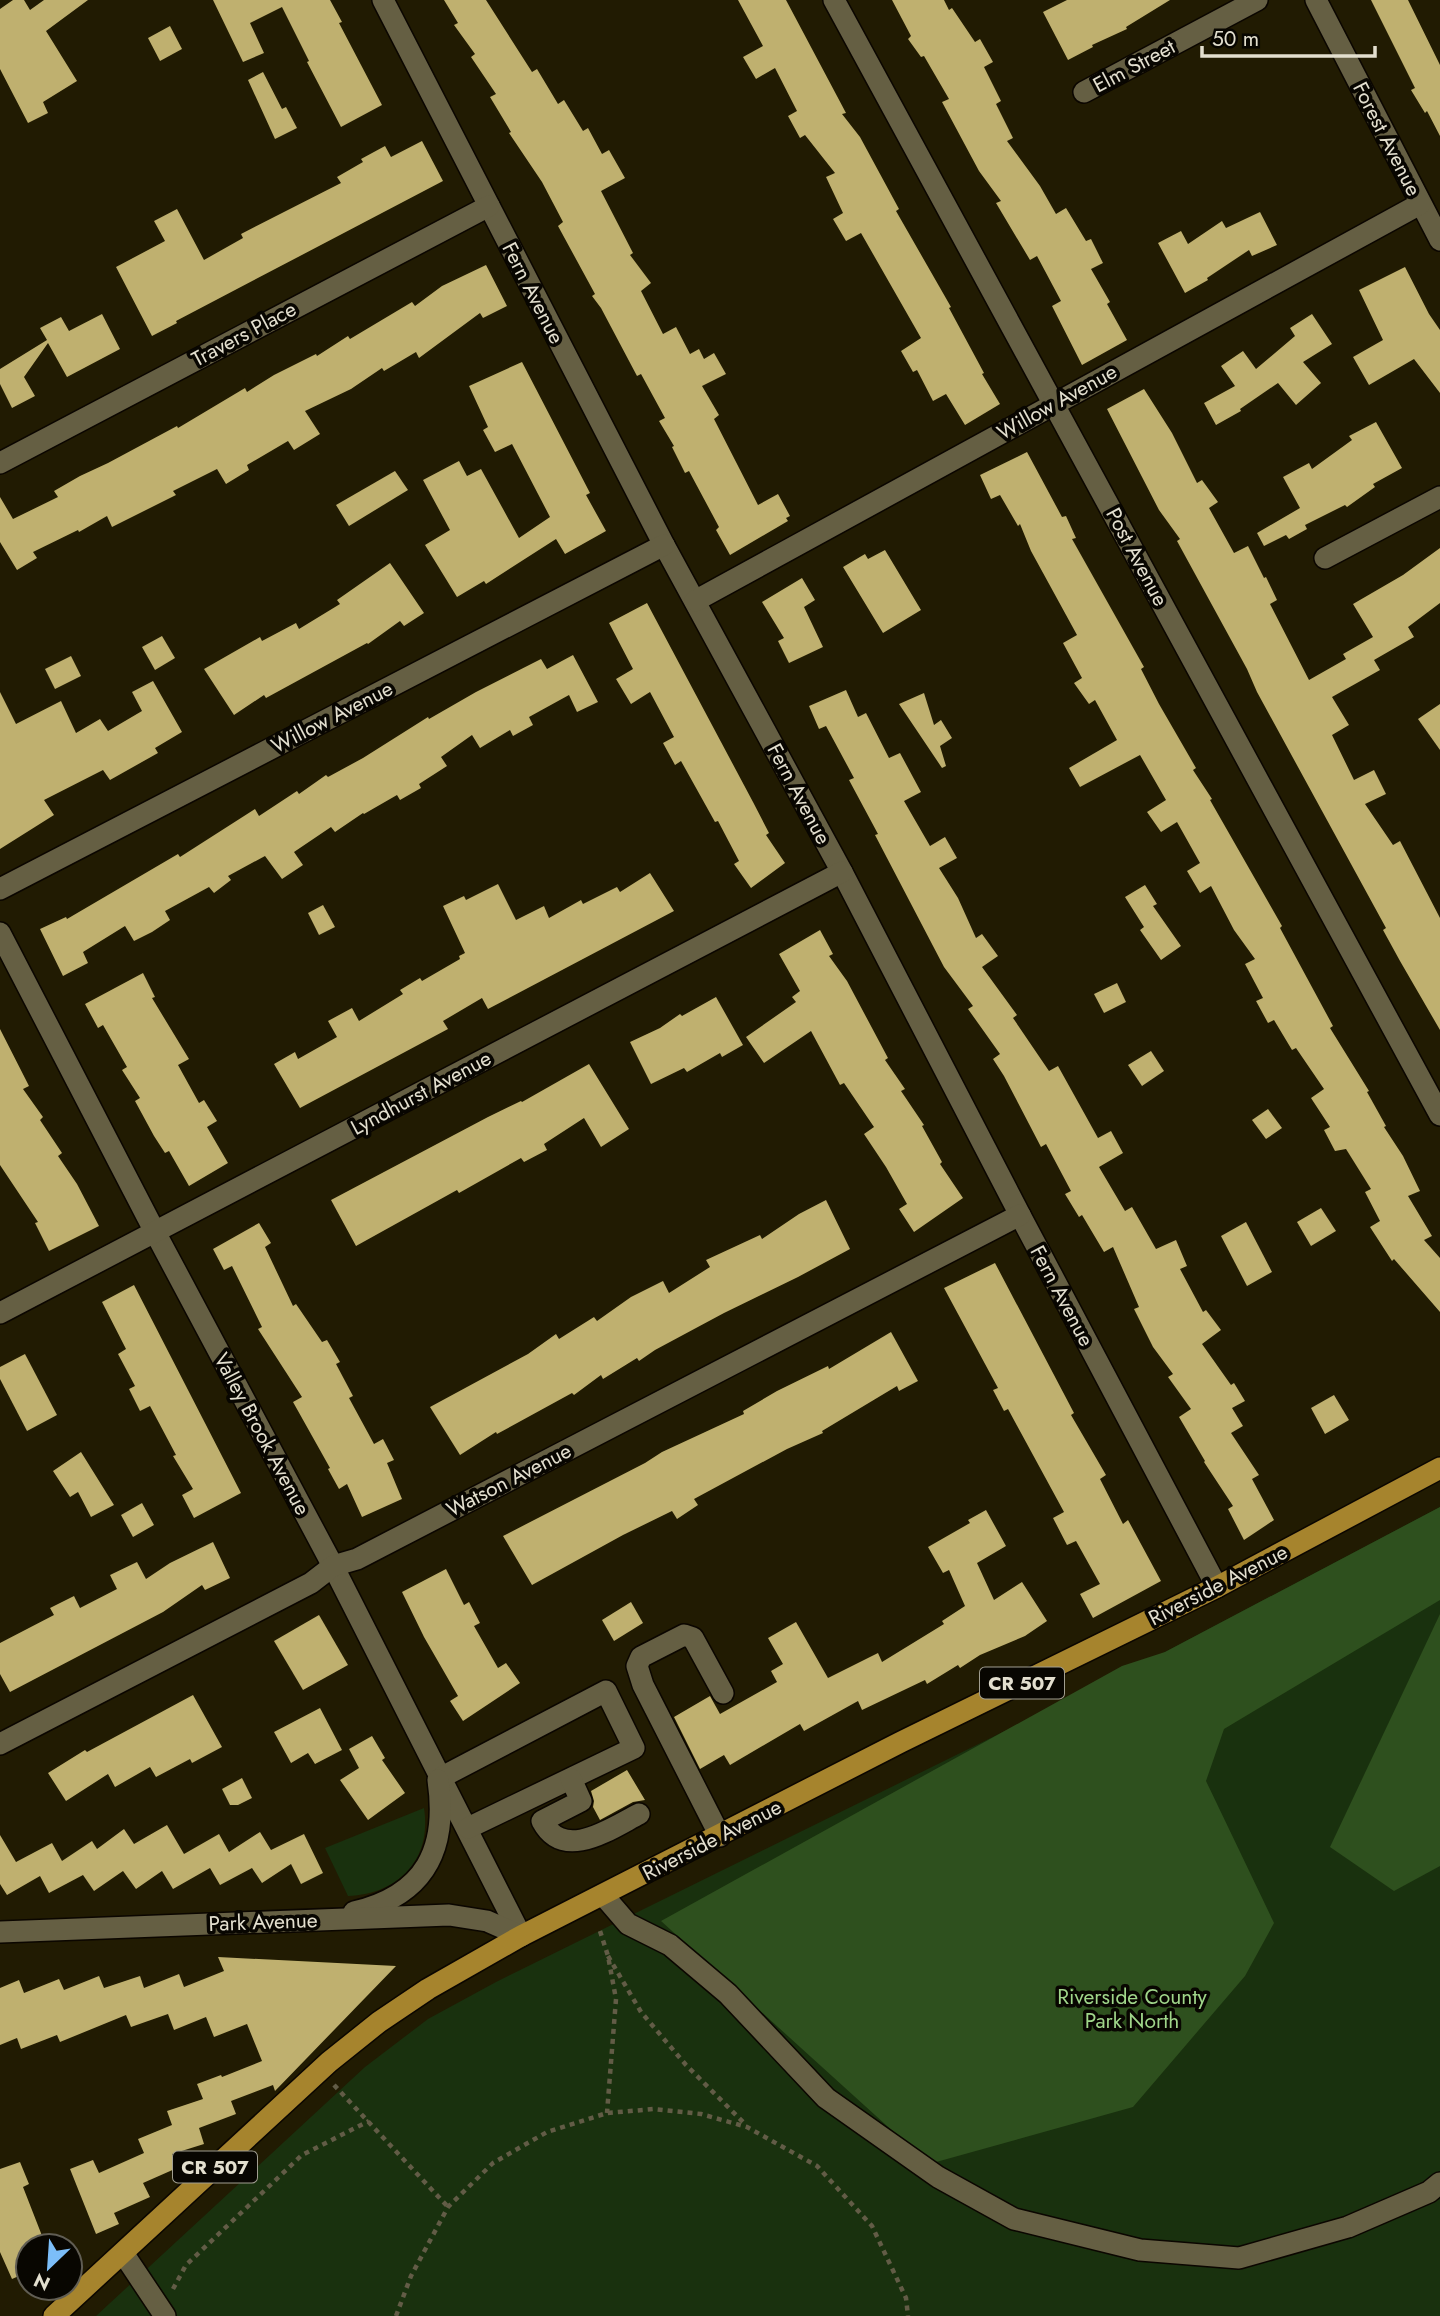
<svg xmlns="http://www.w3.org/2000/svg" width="1440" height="2316" viewBox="0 0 1440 2316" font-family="Jost,sans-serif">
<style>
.green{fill:#19310e}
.forest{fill:#2e501e}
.building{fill:#bfb06f}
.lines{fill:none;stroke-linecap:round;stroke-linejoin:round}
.minor-casing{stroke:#0b0600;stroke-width:24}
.major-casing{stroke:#0b0600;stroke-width:24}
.path{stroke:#625c46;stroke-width:4.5;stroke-dasharray:5 5;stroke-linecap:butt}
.minor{stroke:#655f43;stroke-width:21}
.major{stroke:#a6842d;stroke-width:21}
.labels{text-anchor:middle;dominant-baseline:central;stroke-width:7;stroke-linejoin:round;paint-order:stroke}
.shield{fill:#080601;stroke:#a19e91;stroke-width:2}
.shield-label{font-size:19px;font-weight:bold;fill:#e3dfcf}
.street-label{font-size:21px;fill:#e3dfcf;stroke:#080601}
.park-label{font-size:21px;fill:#a0d68a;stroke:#080601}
</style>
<rect width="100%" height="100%" fill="#211b02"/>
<g class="green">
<path d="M1440,1507V2316H96L365,2067L428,2019L496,1982L1165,1652Z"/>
<path d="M424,1808C432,1859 399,1894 348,1896L325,1848Z"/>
</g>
<g class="forest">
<path d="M1440,1507V1600L1224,1729L1206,1781L1274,1923L1245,1976L1133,2107L929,2164L661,1921L1122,1666L1165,1652Z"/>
<path d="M1440,1614V1866L1394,1891L1330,1847Z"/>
</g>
<g class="building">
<path d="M13,0H24L30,10L44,0H88L46,31L77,81L43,102L48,113L28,123L0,69V9Z"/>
<path d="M213,0H330L342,22L339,23L382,105L341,127L307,62L309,61L282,7L250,23L264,53L243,62Z"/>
<path d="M444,0H486L532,72L537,69L558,104L564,100L583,131L588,128L602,154L609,150L625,178L601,191L633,253L630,255L651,283L641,291L663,334L676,327L690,354L699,349L704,359L714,353L726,374L702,386L719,415L714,419L758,505L778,494L790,516L786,518L788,521L730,555L716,530L719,527L689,471L685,473L672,447L674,446L659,421L665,418L641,374L637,376L601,308L592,296L595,294L558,226L563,222L542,182L509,133L511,132L490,97L496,94L471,57L475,54L454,25L458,23Z"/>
<path d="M738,0H786L846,113L842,114L860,137L899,209L896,211L951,307L949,308L984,373L982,374L1000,404L965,425L946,394L933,401L917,370L913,372L901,351L921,338L861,233L846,241L833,219L843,213L826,177L835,173L805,135L800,138L788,116L797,111L775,68L756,79L743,57L763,46Z"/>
<path d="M892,0H944L949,10L952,8L975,42L980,39L993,62L984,67L1001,101L996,104L1013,138L1007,141L1040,186L1056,214L1066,208L1086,241L1091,239L1103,263L1091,269L1110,302L1107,304L1127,340L1082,365L1052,306L1061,301L1037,256L1030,260L996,203L1001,201L979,171L942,102L949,99L924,56L921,57L908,39L911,36Z"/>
<path d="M1067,0H1170L1126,27L1127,29L1092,45L1093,47L1068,60L1043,12Z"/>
<path d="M1371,0H1408L1440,65V136L1427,111L1425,113L1411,90L1415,88Z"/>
<path d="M170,26L182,49L160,61L148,38Z"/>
<path d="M263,72L282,109L286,107L297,128L275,139L248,80Z"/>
<path d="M422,141L443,181L176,321L177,323L152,336L116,267L165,241L154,221L177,209L204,260L243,238L241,234L341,183L337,177L363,162L361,159L385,146L391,157Z"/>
<path d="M1260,212L1277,245L1252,256L1249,250L1207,278L1208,280L1185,293L1158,243L1181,231L1188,244L1222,221L1226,228Z"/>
<path d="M486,265L507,306L483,318L480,313L419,358L416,352L384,371L382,368L351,389L305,411L320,434L294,450L288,441L247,465L249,470L226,484L217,469L173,491L176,495L112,527L107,516L79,532L78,530L33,552L37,558L17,570L0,542V497L13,519L58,497L54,491L80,476L108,463L177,426L178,428L245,388L247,392L274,375L316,354L317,356L348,336L350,339L412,302L415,306L442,286Z"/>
<path d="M1405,267L1429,314L1440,330V393L1414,359L1369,385L1353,357L1383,340L1359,290Z"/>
<path d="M102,314L120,349L67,377L48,343L24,377L35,396L12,408L0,384V369L47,340L40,328L61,317L69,331Z"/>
<path d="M1312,314L1332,344L1303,362L1321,383L1296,405L1278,383L1240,409L1241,411L1216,425L1204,403L1235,386L1221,366L1243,351L1256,369L1295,336L1290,328Z"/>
<path d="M522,362L590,493L586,495L606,531L565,554L556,539L486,584L484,581L457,597L425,545L450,530L423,480L459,461L467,476L481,469L519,538L550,517L512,444L495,452L483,430L488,427L469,386Z"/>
<path d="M1144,389L1172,433L1197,483L1202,480L1218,502L1209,508L1234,553L1248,546L1264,578L1266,577L1277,600L1270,604L1309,680L1346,659L1343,654L1373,637L1353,604L1403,575L1440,548V603L1408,627L1414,637L1374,660L1380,670L1332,697L1349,725L1332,735L1354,780L1374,770L1386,794L1365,804L1393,845L1400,841L1440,918V1030L1400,961L1383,930L1386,928L1257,692L1247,669L1177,541L1180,539L1159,510L1107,409Z"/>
<path d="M1376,422L1402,468L1373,484L1375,487L1347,507L1345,505L1305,525L1307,529L1289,539L1286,535L1264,546L1257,533L1300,508L1283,477L1309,463L1312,469L1352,440L1349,436Z"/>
<path d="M1027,452L1062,517L1066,516L1076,538L1072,539L1144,667L1141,669L1159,704L1196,768L1193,770L1212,799L1210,800L1282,926L1280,928L1333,1026L1330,1028L1369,1091L1367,1092L1386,1126L1384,1127L1403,1156L1420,1191L1408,1196L1432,1236L1424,1240L1440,1258V1312L1394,1259L1392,1261L1370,1227L1380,1221L1365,1192L1371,1189L1346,1149L1335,1151L1324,1130L1330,1127L1311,1098L1324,1089L1296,1048L1292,1050L1274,1020L1268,1023L1256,1001L1263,998L1245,964L1255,959L1234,930L1211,886L1200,893L1187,871L1200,863L1177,822L1161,832L1147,812L1166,800L1140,755L1080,787L1069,768L1117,740L1095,700L1089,704L1074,683L1082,678L1063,643L1077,635L1031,551L1020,524L1018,526L1000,495L991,499L980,475Z"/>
<path d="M395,471L408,490L349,526L336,505Z"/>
<path d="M885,550L921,610L883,633L843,567L865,554L868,559Z"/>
<path d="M390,563L424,613L404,626L400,621L368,644L367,643L266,698L264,695L234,715L204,669L260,637L262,641L296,623L299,629L340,604L337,600Z"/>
<path d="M802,578L815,600L804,607L823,647L789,663L778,641L784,638L762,602Z"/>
<path d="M647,603L753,802L769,833L766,835L785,863L751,888L734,864L739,861L718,821L715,822L681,761L675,765L663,743L674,737L650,692L631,704L616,679L633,669L609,623Z"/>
<path d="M162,636L175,658L155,670L142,647Z"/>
<path d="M573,655L598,702L577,712L569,695L529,717L533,725L513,736L510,730L480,748L472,735L441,757L447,766L419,784L421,788L400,800L397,795L364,814L363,813L335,832L331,827L294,852L303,865L282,879L265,856L228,876L231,880L214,893L209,887L165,911L170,920L152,932L134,941L125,926L83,952L88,963L63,976L40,929L66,917L67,919L178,854L180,857L255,809L259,816L297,791L299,794L326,775L328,777L363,758L428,717L429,719L476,692L541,659L547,669Z"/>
<path d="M71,656L81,676L55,689L45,669Z"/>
<path d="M153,681L182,732L155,748L158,753L110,780L103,770L44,800L54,815L0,849V692L16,724L61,701L76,733L100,719L108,731L142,711L132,692Z"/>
<path d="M846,690L858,717L866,713L889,758L900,753L921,792L904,801L930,846L945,837L957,858L939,868L958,898L976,938L982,934L998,956L982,967L1017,1015L1013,1018L1049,1071L1058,1066L1098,1138L1111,1131L1123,1153L1099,1167L1125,1211L1132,1207L1156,1249L1176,1240L1187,1266L1180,1269L1203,1312L1206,1310L1221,1330L1202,1344L1231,1385L1234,1383L1245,1401L1232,1408L1243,1426L1231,1433L1259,1475L1252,1479L1274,1520L1244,1540L1228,1509L1233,1506L1204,1462L1205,1461L1179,1417L1191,1409L1168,1377L1173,1374L1153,1347L1134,1309L1139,1307L1113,1247L1104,1252L1082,1215L1079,1217L1065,1194L1071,1191L1046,1144L1041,1147L1004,1076L993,1059L1000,1054L968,1009L973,1006L944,967L875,835L878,834L849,780L854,778L826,726L819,729L809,706Z"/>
<path d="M924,693L934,725L941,720L952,738L940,746L946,766L942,768L899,704Z"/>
<path d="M1440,704V750L1418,719Z"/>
<path d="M650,873L674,911L488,1009L482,998L443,1021L448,1029L300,1108L274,1064L295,1052L298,1059L337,1037L328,1021L352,1008L359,1021L403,994L400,990L420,978L422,981L460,959L459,956L465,953L443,906L464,896L466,900L498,884L516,920L544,906L549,918L581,900L583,904L617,887L620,892Z"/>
<path d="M1145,885L1157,904L1153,906L1181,946L1161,960L1140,930L1144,927L1125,897Z"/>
<path d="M323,905L335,927L319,935L308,913Z"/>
<path d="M820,930L833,954L829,956L847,981L888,1058L885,1060L905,1089L901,1091L924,1125L922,1126L942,1162L940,1164L963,1198L914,1232L899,1209L907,1204L886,1167L864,1134L874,1127L844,1083L840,1085L811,1031L764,1063L746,1037L796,1002L792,997L800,991L779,954Z"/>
<path d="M143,973L155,997L152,998L189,1059L178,1065L199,1103L204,1100L217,1121L207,1127L228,1163L189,1186L169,1151L165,1153L154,1136L135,1101L140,1098L122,1070L127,1067L103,1025L98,1028L85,1004Z"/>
<path d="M1117,983L1126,1002L1104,1013L1094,994Z"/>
<path d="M716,997L743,1045L722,1057L720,1053L687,1072L684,1068L651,1084L630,1042L660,1028L680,1014L682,1016Z"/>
<path d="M0,1029L29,1086L23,1089L43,1117L40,1120L62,1153L58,1156L77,1184L99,1226L49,1251L35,1223L38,1222L0,1165Z"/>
<path d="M1151,1051L1164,1071L1142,1086L1128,1065Z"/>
<path d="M589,1064L629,1129L601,1147L584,1118L544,1144L547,1150L524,1162L521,1158L459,1193L457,1190L356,1246L331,1200L488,1117L521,1101L522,1102Z"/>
<path d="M1268,1109L1282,1128L1266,1139L1252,1120Z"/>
<path d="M826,1200L850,1249L798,1277L724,1313L655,1350L639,1361L637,1358L603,1379L601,1375L574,1395L572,1393L497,1434L496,1432L460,1455L430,1407L528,1354L556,1334L559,1339L594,1317L597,1321L631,1297L663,1281L669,1293L710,1267L706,1260L760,1235L762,1239L799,1214Z"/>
<path d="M1321,1208L1336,1231L1311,1246L1297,1222Z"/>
<path d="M1246,1222L1272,1272L1247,1286L1221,1236Z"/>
<path d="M259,1223L271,1243L265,1247L293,1306L296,1304L322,1342L327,1340L340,1362L336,1364L353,1396L349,1398L374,1444L383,1439L394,1460L387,1463L402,1499L362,1517L347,1484L339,1489L328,1469L330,1468L293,1402L302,1397L258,1329L262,1327L232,1266L224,1270L213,1249Z"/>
<path d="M995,1263L1074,1413L1071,1415L1106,1475L1100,1479L1123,1524L1128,1520L1161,1581L1093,1618L1080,1594L1100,1584L1076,1541L1067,1545L1053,1518L1064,1512L1008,1409L1004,1411L993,1390L998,1388L944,1288Z"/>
<path d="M134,1285L241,1493L194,1518L182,1495L193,1489L173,1456L176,1455L150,1406L140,1411L129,1389L135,1386L118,1354L126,1349L102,1302Z"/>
<path d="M891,1332L918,1381L899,1391L897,1386L822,1431L823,1433L787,1449L694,1499L698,1505L677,1519L672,1511L623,1535L532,1585L503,1536L645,1463L662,1452L744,1414L743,1411L777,1391L828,1366L829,1369Z"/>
<path d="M25,1354L57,1415L27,1431L0,1379V1367Z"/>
<path d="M1334,1395L1349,1420L1325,1434L1311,1408Z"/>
<path d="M81,1452L114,1505L91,1517L78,1492L70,1497L53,1471Z"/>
<path d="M142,1503L154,1525L133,1537L121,1515Z"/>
<path d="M986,1510L1006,1546L977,1563L994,1600L1022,1582L1047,1621L1025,1636L980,1655L960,1668L958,1665L927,1684L925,1680L862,1710L858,1701L804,1731L800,1724L730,1765L724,1755L700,1769L674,1717L710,1696L720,1714L777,1682L771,1671L783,1664L768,1638L796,1622L828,1678L878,1653L882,1662L944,1624L942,1621L965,1606L949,1570L943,1573L928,1547L970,1523L968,1520Z"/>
<path d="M213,1542L230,1578L205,1590L202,1585L163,1612L10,1692L0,1674V1643L54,1615L50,1608L74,1596L80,1608L117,1589L110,1575L137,1562L146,1579L170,1563Z"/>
<path d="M446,1569L464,1605L469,1602L480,1623L474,1626L498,1668L506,1663L520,1683L463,1721L450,1701L458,1696L424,1637L402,1592Z"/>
<path d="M631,1602L643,1623L614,1641L602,1620Z"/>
<path d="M319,1615L348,1665L303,1690L274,1641Z"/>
<path d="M193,1695L222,1747L192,1763L190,1759L156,1777L150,1767L115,1787L108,1774L66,1801L48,1773L85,1750L87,1752Z"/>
<path d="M320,1708L342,1750L315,1764L308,1753L291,1763L274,1732Z"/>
<path d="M372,1736L385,1758L382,1760L405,1793L368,1820L340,1780L359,1768L349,1749Z"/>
<path d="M627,1770L645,1800L633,1802L600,1820L593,1807L594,1801L591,1791Z"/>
<path d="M242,1778L252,1798L238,1805H230L222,1789Z"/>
<path d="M167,1825L184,1854L219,1834L229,1852L260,1832L271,1850L304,1834L323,1873L301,1884L291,1864L262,1883L252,1868L220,1885L210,1868L173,1889L162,1871L136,1889L123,1871L94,1891L83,1875L49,1893L40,1876L7,1895L0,1884V1835L16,1862L52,1843L62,1861L92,1841L97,1849L124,1829L134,1844Z"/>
<path d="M218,1957L396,1966L275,2091L273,2085L231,2101L236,2114L199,2128L204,2144L172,2154L177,2168L143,2183L150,2197L114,2213L119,2224L96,2234L70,2169L93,2160L99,2173L144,2153L138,2139L172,2125L167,2111L203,2099L197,2084L221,2075L222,2077L262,2061L247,2024L214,2037L206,2017L174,2030L168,2014L131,2027L126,2015L60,2042L57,2035L21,2049L17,2038L0,2045V1988L19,1980L24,1993L59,1979L64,1990L99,1976L104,1988L140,1976L144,1988L179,1974L184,1987L224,1971Z"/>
<path d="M20,2162L29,2184L23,2187L46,2246H28V2272L12,2279L0,2252V2169Z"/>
</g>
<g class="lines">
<g class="minor-casing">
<g id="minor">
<path d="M383,0L664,545L842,872L1020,1215L1217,1587"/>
<path d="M834,0L1440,1115"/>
<path d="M1316,0L1440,240"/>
<path d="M1084,92L1257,0"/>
<path d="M0,463L489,206"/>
<path d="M1325,558L1440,497"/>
<path d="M695,601L1420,204"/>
<path d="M0,889L664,545"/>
<path d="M0,933L155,1232L333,1566L521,1936"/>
<path d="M0,1313L842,872"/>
<path d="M0,1744L311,1583L333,1566L357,1559L1020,1215"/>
<path d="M442,1777L606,1691L634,1748L468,1828"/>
<path d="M571,1779L581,1801L542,1821C564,1862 610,1829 639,1814"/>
<path d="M720,1836L643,1685L637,1666L641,1657L684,1635L693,1638L723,1693"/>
<path d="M603,1895L628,1924L670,1945L728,1994L826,2098L938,2177L1014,2219L1140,2250L1239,2258L1348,2227L1429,2192L1440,2183"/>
<path d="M354,1912C426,1895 448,1849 438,1780"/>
<path d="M0,1932L449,1915L487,1921L521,1936"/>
<path d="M123,2253L165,2316"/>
</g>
</g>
<g class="major-casing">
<path id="major" d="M54,2316L329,2062L379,2022L428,1989L521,1936L901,1742L1217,1587L1440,1468"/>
</g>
<g class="path">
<path d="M600,1931L608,1956L616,1999L607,2113"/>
<path d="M608,1956L641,2012L686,2065L746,2125"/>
<path d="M334,2085L448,2207"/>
<path d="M173,2289L186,2265L302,2155L369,2121"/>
<path d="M396,2316L411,2276L448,2207L493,2163L547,2132L607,2113L654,2109L701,2114L747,2127L817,2166L872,2226L906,2298L908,2316"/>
</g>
<use href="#minor" class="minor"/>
<use href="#major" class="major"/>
</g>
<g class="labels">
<g class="shield">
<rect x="980" y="1667.5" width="84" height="31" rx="5"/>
<rect x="173" y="2151.5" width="84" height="31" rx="5"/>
</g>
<g class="shield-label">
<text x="1022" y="1683">CR 507</text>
<text x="215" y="2167">CR 507</text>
</g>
<g class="street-label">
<text transform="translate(1134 66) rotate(-28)">Elm Street</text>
<text transform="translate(1387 139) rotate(63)">Forest Avenue</text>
<text transform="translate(533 293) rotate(63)">Fern Avenue</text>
<text transform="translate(244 334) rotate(-28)">Travers Place</text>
<text transform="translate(1057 402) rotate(-29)">Willow Avenue</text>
<text transform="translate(1137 557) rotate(62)">Post Avenue</text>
<text transform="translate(332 717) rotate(-27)">Willow Avenue</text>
<text transform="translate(799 794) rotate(62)">Fern Avenue</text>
<text transform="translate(421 1093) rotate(-28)">Lyndhurst Avenue</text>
<text transform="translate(1062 1296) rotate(62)">Fern Avenue</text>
<text transform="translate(262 1434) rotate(62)">Valley Brook Avenue</text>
<text transform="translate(509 1480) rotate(-27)">Watson Avenue</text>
<text transform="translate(1218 1585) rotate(-27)">Riverside Avenue</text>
<text transform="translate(712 1840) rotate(-27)">Riverside Avenue</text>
<text transform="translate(263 1922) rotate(-2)">Park Avenue</text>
</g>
<g class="park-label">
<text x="1132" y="1997">Riverside County<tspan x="1132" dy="24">Park North</tspan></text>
</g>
</g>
<g transform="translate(49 2267) rotate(205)"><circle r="33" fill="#080601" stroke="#605d53" stroke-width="2"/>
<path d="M0-5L12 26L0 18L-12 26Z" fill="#7cbef9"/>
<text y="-10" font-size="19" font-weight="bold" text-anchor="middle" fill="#e3dfcf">N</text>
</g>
<path d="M1202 46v10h173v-10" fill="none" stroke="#e3dfcf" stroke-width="3.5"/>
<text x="1212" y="46" font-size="21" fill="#e3dfcf" stroke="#080601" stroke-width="5" paint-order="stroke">50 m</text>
</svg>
